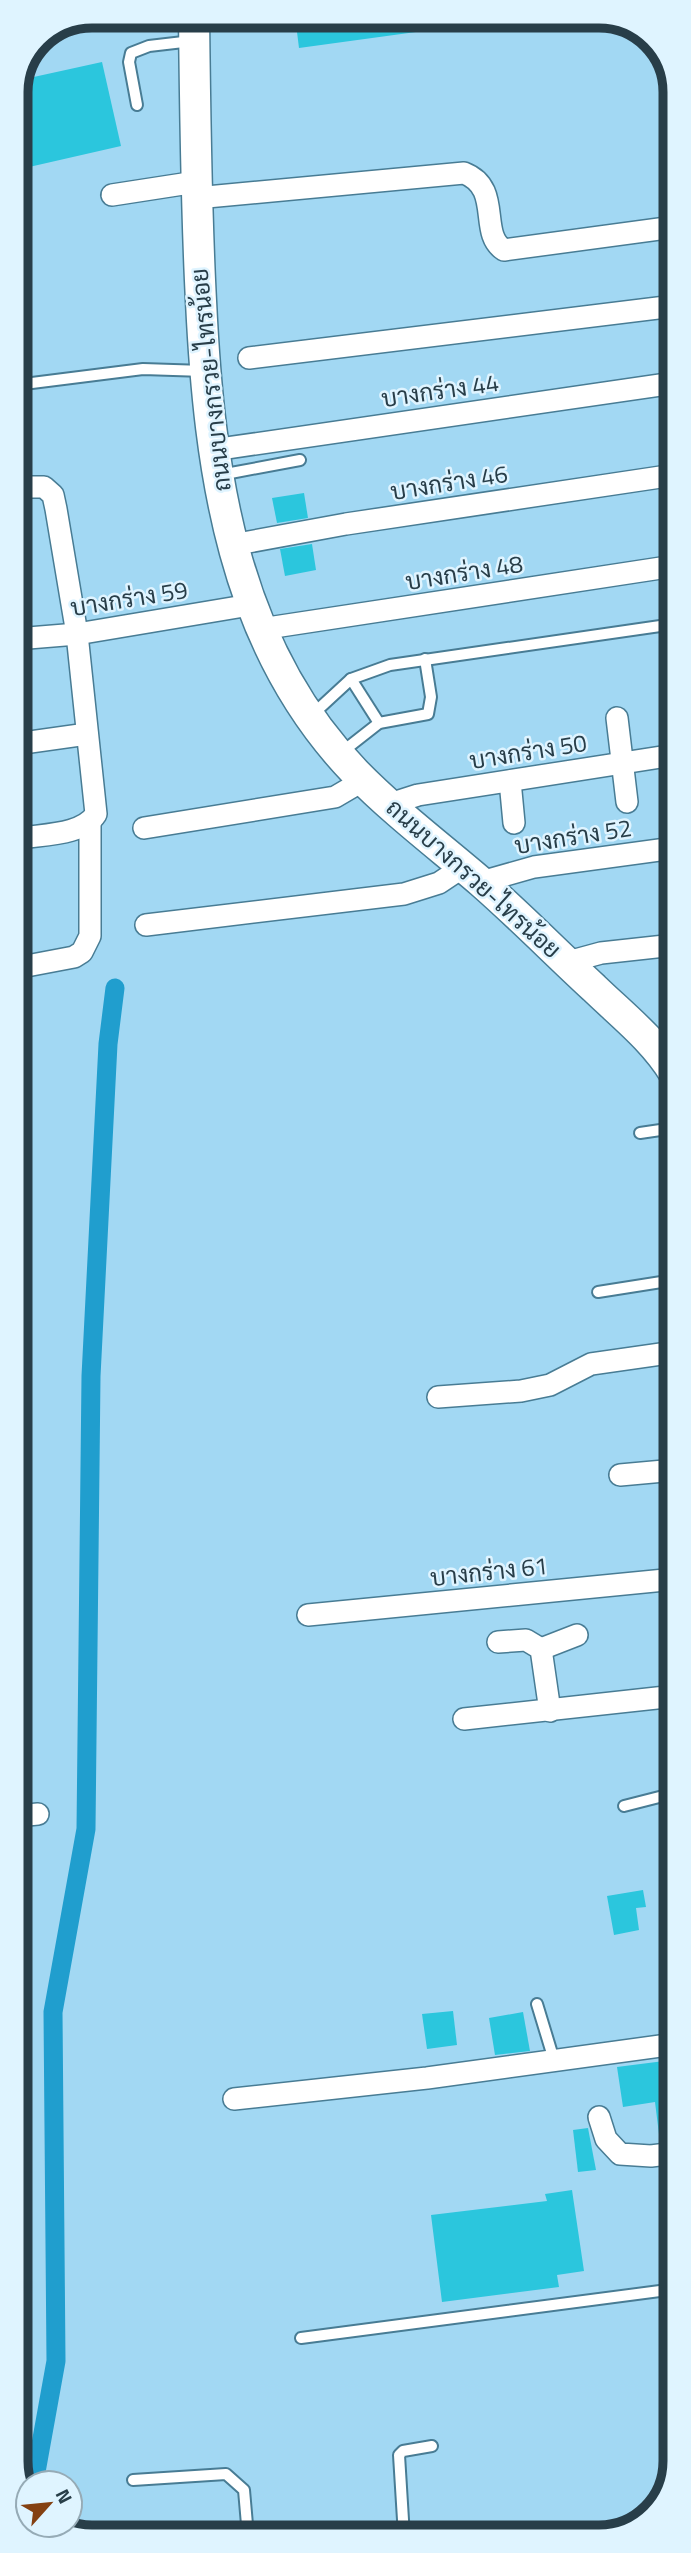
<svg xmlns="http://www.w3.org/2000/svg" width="691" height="2553" viewBox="0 0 691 2553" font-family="'Titillium Web',Sarabun,sans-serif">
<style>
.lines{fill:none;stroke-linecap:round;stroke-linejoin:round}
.canal{stroke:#209ece;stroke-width:19}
.building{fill:#2bc6dd}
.lane-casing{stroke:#487c94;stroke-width:14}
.street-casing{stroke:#487c94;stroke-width:24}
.secondary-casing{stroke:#487c94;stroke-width:33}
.lane{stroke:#fff;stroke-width:10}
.street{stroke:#fff;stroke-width:21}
.secondary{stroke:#fff;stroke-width:30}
.labels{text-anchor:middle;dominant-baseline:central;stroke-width:5;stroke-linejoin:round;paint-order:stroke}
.street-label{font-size:24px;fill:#283e49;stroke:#dff4ff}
.rim{fill:none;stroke:#283e49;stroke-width:9}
</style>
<rect width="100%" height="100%" fill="#a2d8f3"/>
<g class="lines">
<path class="canal" d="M34,2483L56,2361L53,2012L86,1829L91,1376L108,1044L115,988"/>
</g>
<g class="building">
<path d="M295,16H466L467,25L299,48Z"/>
<path d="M102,62L121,146L16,170V91L20,80Z"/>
<path d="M304,493L308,518L277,523L272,498Z"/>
<path d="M312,544L316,570L285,576L280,549Z"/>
<path d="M643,1890L646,1907L636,1908L639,1930L614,1935L607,1896Z"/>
<path d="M453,2011L457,2045L427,2049L422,2014Z"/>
<path d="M523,2012L530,2051L495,2055L489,2018Z"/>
<path d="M672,2060L675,2140L660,2142L655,2102L623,2107L617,2067Z"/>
<path d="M588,2128L596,2170L578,2172L573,2130Z"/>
<path d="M572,2190L584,2271L557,2275L559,2287L442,2302L431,2215L547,2201L545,2194Z"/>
</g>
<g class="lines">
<g class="lane-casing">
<g id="lane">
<path d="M137,105L129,62L131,53L149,46L192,41"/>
<path d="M16,385L143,369L204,371"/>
<path d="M220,475L300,460"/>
<path d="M351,679L379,723"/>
<path d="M312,715L351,679L390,665L674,624"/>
<path d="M342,752L379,723L428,714L431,697L425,659"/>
<path d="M640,1133L674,1128"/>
<path d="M598,1292L674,1280"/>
<path d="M624,1806L675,1793"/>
<path d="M537,2004L554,2060"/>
<path d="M301,2338L675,2289"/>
<path d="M133,2480L226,2474L244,2490L248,2536"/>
<path d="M404,2536L399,2455L403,2451L432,2446"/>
</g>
</g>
<g class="street-casing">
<g id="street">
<path d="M112,195L196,182"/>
<path d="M196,198L464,173C503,188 478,234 504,250L674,227"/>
<path d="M249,358L674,306"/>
<path d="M213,450L674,383"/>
<path d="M16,487H44L53,495L56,509L77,634L96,814C82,836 41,834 16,839"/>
<path d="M232,545L346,524L674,475"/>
<path d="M261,629L674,566"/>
<path d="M16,639L77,634L250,605"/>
<path d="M617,718L627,802"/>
<path d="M16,744L87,734"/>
<path d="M510,781L514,823"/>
<path d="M390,804L418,795L674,755"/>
<path d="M144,828L335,797L364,780"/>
<path d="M481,882L534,867L674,848"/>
<path d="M146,925L404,894L439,883L463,867"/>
<path d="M568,962L601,953L674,945"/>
<path d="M16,968L74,957L82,952L90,936V824"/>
<path d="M438,1397L521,1391L550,1385L591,1364L675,1352"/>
<path d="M620,1475L675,1470"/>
<path d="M308,1615L675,1579"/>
<path d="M498,1642L526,1640L541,1649L550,1711"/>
<path d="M541,1649L577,1635"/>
<path d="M464,1719L675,1696"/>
<path d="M17,1816L38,1814"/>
<path d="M234,2099L427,2078L675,2044"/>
<path d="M599,2117L606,2139L620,2154L651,2156L675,2153"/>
</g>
</g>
<g class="secondary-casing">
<path id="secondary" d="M194,16C195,111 196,206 201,301C209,469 232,645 355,772C394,812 439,846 481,882C520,916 556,953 594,988C623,1016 653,1039 674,1073"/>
</g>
<use href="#lane" class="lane"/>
<use href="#street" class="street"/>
<use href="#secondary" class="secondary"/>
</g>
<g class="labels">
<g class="street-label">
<text transform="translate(210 380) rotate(-96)">ถนนบางกรวย-ไทรน้อย</text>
<text transform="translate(440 390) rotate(-8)">บางกร่าง 44</text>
<text transform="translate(449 482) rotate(-9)">บางกร่าง 46</text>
<text transform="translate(464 572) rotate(-9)">บางกร่าง 48</text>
<text transform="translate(129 598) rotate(-9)">บางกร่าง 59</text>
<text transform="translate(528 751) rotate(-9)">บางกร่าง 50</text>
<text transform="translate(573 836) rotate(-9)">บางกร่าง 52</text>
<text transform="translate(474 878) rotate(42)">ถนนบางกรวย-ไทรน้อย</text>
<text transform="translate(489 1571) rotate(-6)">บางกร่าง 61</text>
</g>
</g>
<path d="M0 0H691V2553H0ZM92 28H599A64 64 0 0 1 663 92V2461A64 64 0 0 1 599 2525H92A64 64 0 0 1 28 2461V92A64 64 0 0 1 92 28Z" fill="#dff4ff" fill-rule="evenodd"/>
<path class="rim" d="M92 28H599A64 64 0 0 1 663 92V2461A64 64 0 0 1 599 2525H92A64 64 0 0 1 28 2461V92A64 64 0 0 1 92 28Z"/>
<g transform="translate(49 2504) rotate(63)"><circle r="33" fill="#dff4ff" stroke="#96abb6" stroke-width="2"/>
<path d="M0-5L12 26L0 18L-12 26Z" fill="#844112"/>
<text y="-10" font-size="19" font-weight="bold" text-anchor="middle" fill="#283e49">N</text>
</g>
</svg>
